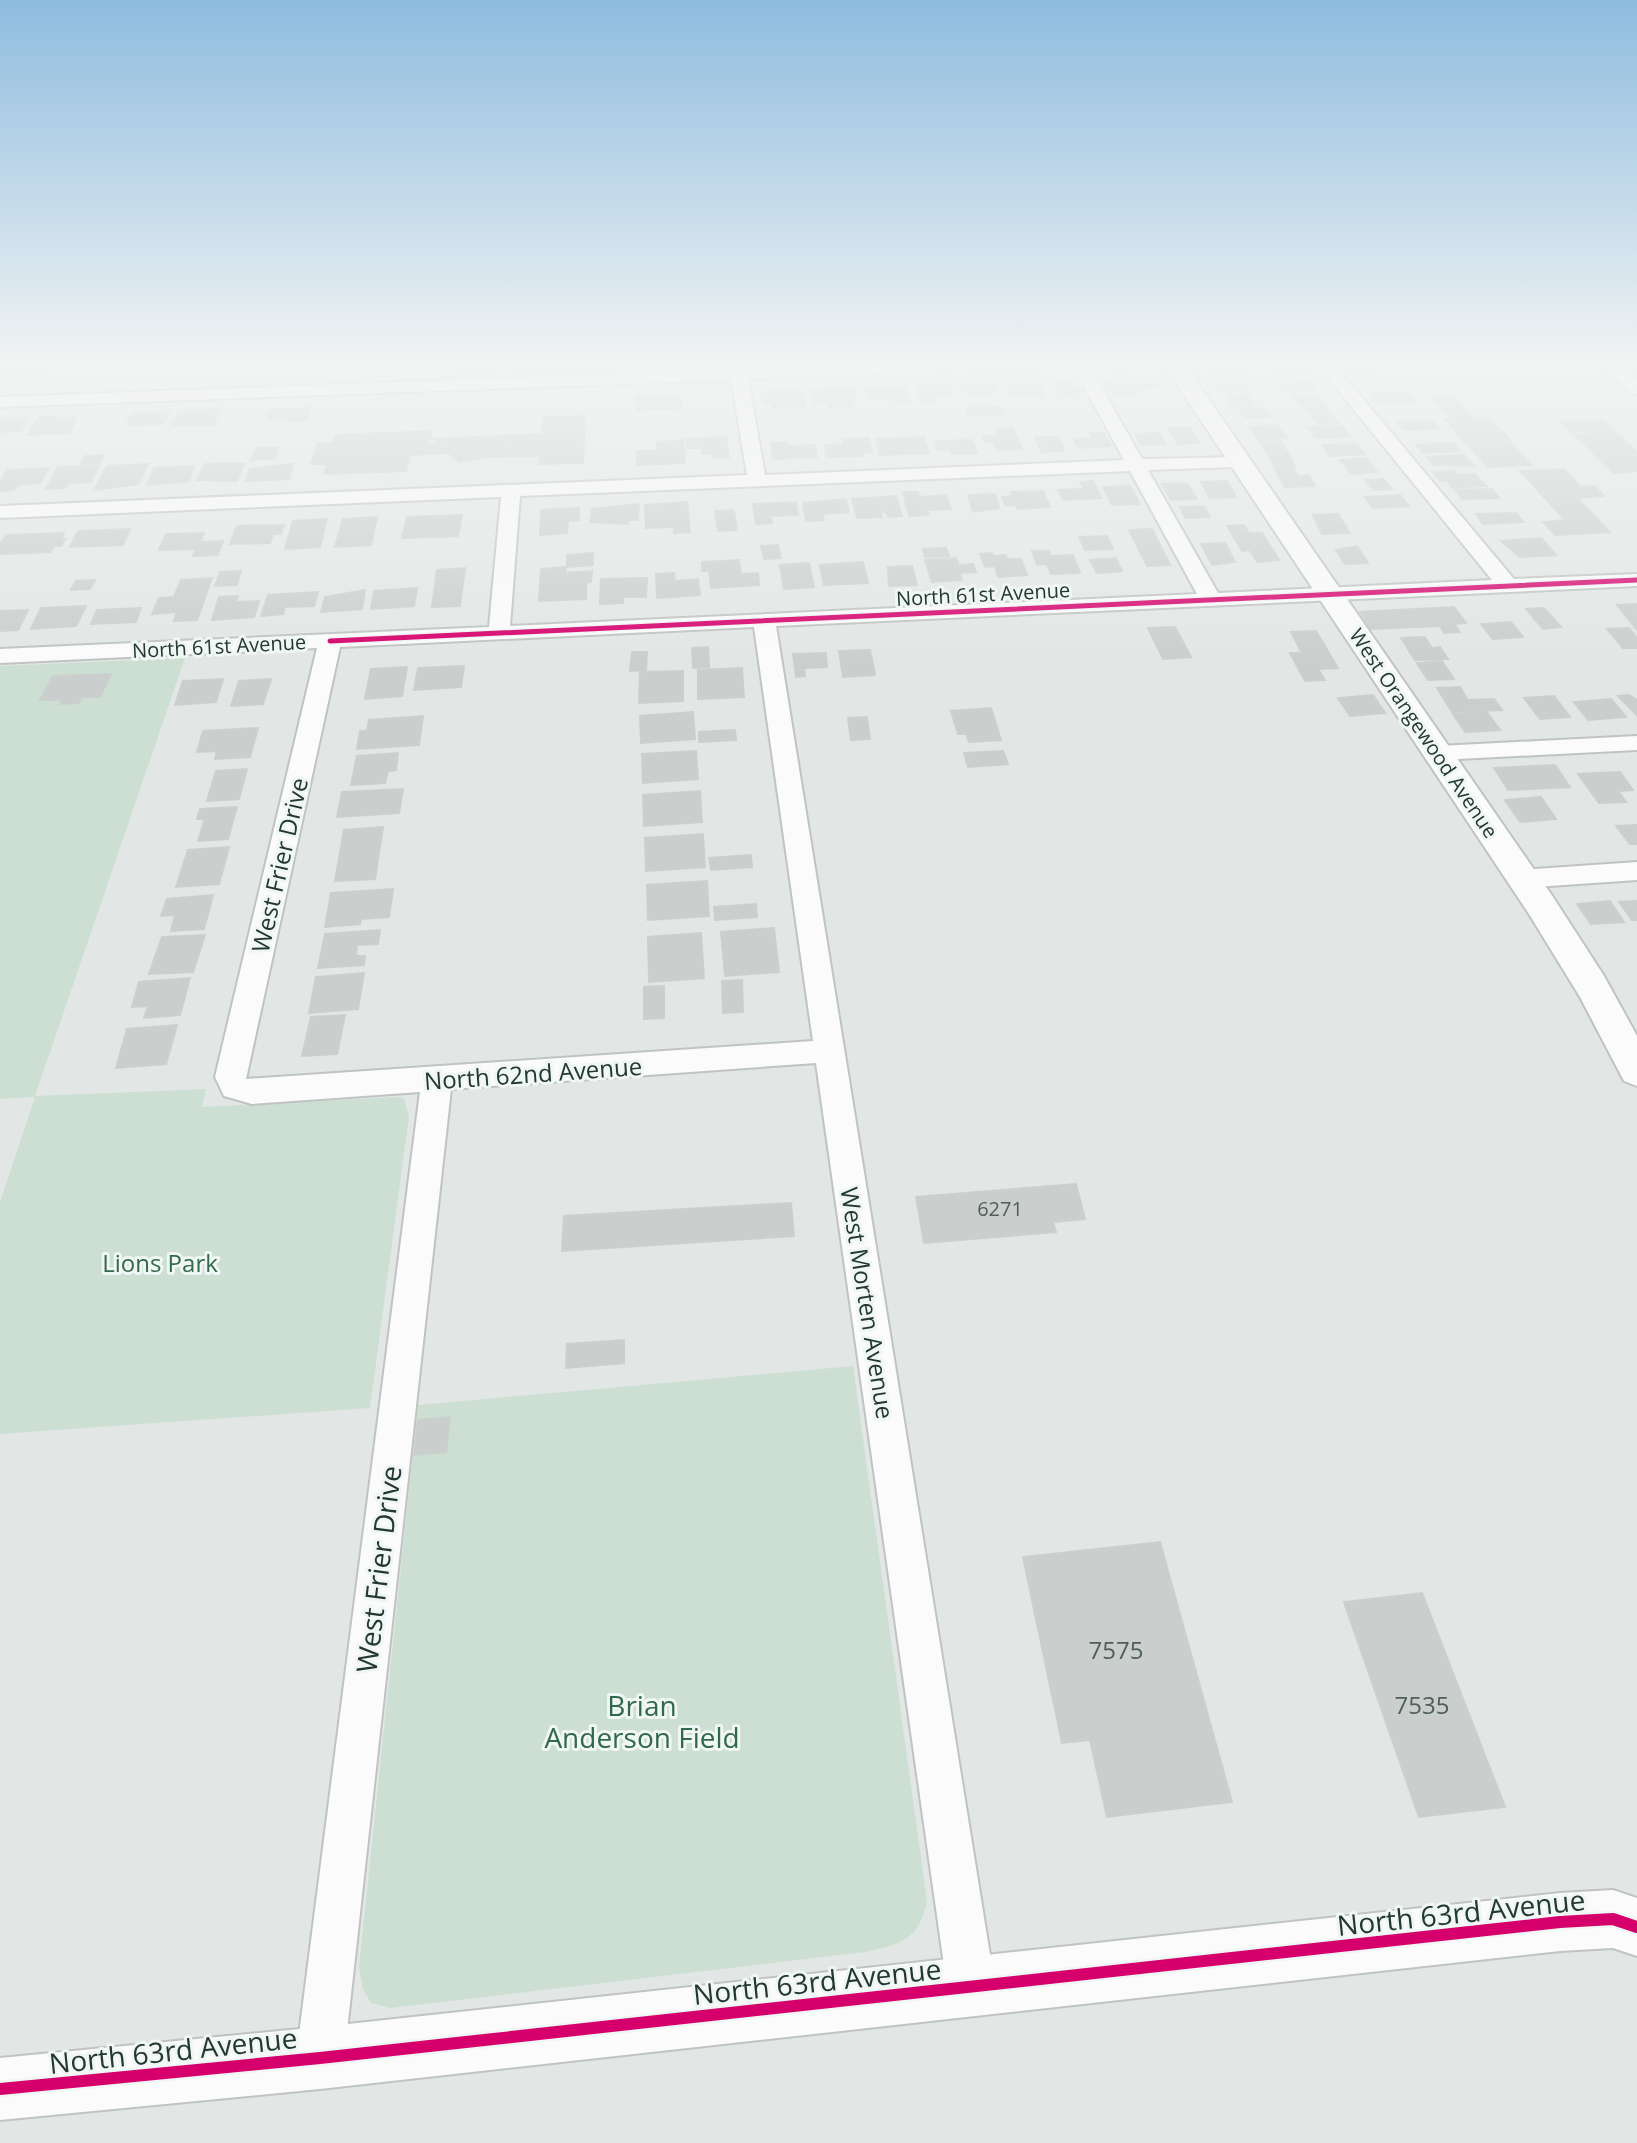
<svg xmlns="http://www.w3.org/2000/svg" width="1637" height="2143" viewBox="0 0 1637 2143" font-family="'Open Sans',sans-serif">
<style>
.green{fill:#cddfd3}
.building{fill:#cacecd;stroke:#cbd0ce;stroke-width:2}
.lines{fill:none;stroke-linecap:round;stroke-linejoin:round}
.minor-casing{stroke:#bfc4c2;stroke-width:4}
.tertiary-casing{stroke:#bfc4c2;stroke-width:4}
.minor{fill:#fbfbfb;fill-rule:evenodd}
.tertiary{fill:#fbfbfb;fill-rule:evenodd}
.cycleway-far1-casing{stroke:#f0f6f4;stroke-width:8}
.cycleway-casing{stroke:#f0f6f4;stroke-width:17}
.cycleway-far1{stroke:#d6006c;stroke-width:5}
.cycleway{stroke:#d6006c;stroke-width:12}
.labels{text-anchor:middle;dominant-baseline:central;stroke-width:6;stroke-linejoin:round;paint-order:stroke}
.far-street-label{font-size:20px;fill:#233833;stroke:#f0f6f4}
.number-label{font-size:20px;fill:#4e5e5a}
.street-label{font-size:24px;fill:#233833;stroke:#f0f6f4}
.park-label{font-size:24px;fill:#32694b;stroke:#f0f6f4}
.near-number-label{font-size:24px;fill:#4e5e5a}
.near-street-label{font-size:28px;fill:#233833;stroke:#f0f6f4}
.near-park-label{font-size:28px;fill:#32694b;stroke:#f0f6f4}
</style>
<rect width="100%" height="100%" fill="#e2e7e5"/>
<g class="green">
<path d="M0,362H49L28,396L0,397Z"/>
<path d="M185,658L35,1096L206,1089L202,1107L398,1097L404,1099L409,1116L370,1408L0,1434V1202L35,1097L0,1099V666Z"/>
<path d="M853,1366L927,1901C919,1940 902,1944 865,1952L391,2008L371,2003L363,1990L359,1966L418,1405Z"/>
</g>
<g class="building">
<path d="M464,362H495L494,370L462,371Z"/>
<path d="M1366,363L1374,373L1355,374L1348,364Z"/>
<path d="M1301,368L1307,375L1278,376L1273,369Z"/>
<path d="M1241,374L1251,389L1218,390L1208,375Z"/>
<path d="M1126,375L1138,394L1113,395L1105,381H1115L1112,376Z"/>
<path d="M1158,377L1164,387L1139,388L1133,378Z"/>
<path d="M1052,380H1070L1074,388L1080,387L1082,391H1075L1078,396L1060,397Z"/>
<path d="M1310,381L1317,390L1284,392L1277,383Z"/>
<path d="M995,383L998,393L965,394L961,384Z"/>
<path d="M1040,383L1044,395L1014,396L1009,393L1006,384Z"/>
<path d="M950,385L953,394L934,395L936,401L921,402L917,386Z"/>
<path d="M853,388L857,402H851L852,406L829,407L828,403L815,404L811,390Z"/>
<path d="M864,388H906L911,402L895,403L894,398L868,399Z"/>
<path d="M787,390L803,392L806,406L773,407L772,403L764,404L761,392Z"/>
<path d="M1407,392L1416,403L1380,404L1372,393Z"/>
<path d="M1247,394L1255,406L1234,407L1226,395Z"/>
<path d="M680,395L682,408L637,410L636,397Z"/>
<path d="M1318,395L1326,406H1300L1293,396Z"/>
<path d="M1456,398L1474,418L1487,417L1510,440L1465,442L1445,419H1452L1434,399Z"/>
<path d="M1002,407L1005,415L969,416L967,408Z"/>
<path d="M311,408L306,421L267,419L271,409Z"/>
<path d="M1266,408L1272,417L1244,418L1239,409Z"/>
<path d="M1327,408L1338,423L1318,424L1307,409Z"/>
<path d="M221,409L213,425L171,426L179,410Z"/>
<path d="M170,412L164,424L126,425L132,413Z"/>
<path d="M57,416L56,418L77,417L69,433L27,435L39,417Z"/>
<path d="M585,416L583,463L539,464L540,456L483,457L459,462L449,453L410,455L406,471L324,474L327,464H311L318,443H333L335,435L432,431L429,444H439L433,439L542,434L544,417Z"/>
<path d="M30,417L21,431L0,432V418Z"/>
<path d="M1432,420L1439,429L1404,430L1397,422Z"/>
<path d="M1603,420L1637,452V471L1614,473L1575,435L1591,434L1589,431L1571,432L1561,422Z"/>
<path d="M1277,425L1287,438L1259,440L1250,427Z"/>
<path d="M1342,426L1350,437L1315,438L1308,427Z"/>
<path d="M1190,427L1199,443L1177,444L1169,428Z"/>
<path d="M1013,428L1022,449L997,450L993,442H985L982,436H999L995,429Z"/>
<path d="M1090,433H1104L1111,446L1078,448L1074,439L1092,438Z"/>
<path d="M1160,433L1165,444L1141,445L1135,434Z"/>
<path d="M726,437L729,457L714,458L713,454H702V448H687L686,439Z"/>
<path d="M924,437L929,453L880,455L876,439Z"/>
<path d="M1035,437H1059L1064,451L1041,452Z"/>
<path d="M869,438L872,452H863L864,456L827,457L825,445L843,444L842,439Z"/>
<path d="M683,440L685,463L637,465V451L657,450V442Z"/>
<path d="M973,440L977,453L952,454L951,450H937L935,441Z"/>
<path d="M1281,441L1296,467H1275L1260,442Z"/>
<path d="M1509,441L1532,465L1488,467L1466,443Z"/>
<path d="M787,442L788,446L815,445L817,457L773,459L771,443Z"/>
<path d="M1454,443L1460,451L1423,453L1416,445Z"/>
<path d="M1357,444L1365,454L1329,456L1322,445Z"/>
<path d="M256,448H278L274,459L251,460Z"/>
<path d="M104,455L99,464L80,465L85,456Z"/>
<path d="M1464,455L1474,466L1433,465L1426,457Z"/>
<path d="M1366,458L1377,472L1351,474L1340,460Z"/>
<path d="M148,464L138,484L94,490L107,466Z"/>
<path d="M205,464L229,463L244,464L237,481L197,480Z"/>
<path d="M293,464L289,479L246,481L250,469Z"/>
<path d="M99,466L91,482L68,483L65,488L46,489L58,467Z"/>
<path d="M194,466L189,481L147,485L154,468Z"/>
<path d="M49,468L40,483L17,485L14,490L0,491V482L7,470Z"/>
<path d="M1274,468H1293L1298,476L1308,475L1315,486L1285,487Z"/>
<path d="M1564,469L1581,487L1594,486L1604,496L1577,498L1610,532L1555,535L1543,522L1565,520L1520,471Z"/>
<path d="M1454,471L1457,475L1475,474L1486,486L1452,488L1447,481H1440L1433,472Z"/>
<path d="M1384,479L1392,489L1373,490L1365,480Z"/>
<path d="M1093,481L1101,498L1063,500L1058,490L1084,489L1080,482Z"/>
<path d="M1227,481L1236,497L1210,498L1201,482Z"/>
<path d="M1187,483L1197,499L1171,500L1162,484Z"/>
<path d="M1130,486L1140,504L1112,505L1103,487Z"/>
<path d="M1492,489L1499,498L1462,499L1455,490Z"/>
<path d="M1043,491L1050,507L1018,509L1016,505L1006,506L1002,497L1013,496L1011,492Z"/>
<path d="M903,492H918L919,497L946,495L951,509L927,510L929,515L909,516Z"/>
<path d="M995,494L999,508L973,512L968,495Z"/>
<path d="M1400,495L1409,506L1373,508L1365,497Z"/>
<path d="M896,496L902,516L888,517L886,512H880L882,517L857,518L852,499Z"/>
<path d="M846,499L849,512L822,514L824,520L806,521L803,503Z"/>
<path d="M687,502L690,532L674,533V527L646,528L645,505Z"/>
<path d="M796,502L798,515L770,516L772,523L756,524L753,504Z"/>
<path d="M639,504L638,520H628V524L590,522L592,509Z"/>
<path d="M1204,506L1210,517L1185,518L1180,507Z"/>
<path d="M579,508V520L568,521L567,533L540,535L541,510Z"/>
<path d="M734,510L737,530L718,531L715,511Z"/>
<path d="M1516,513L1524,522L1483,524L1476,514Z"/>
<path d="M1338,514L1350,533L1322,534L1313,515Z"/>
<path d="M462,515L458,536L402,538L407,517Z"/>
<path d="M377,517L371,545L335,547L343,519Z"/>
<path d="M327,519L320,547L285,549L293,521Z"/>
<path d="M284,525L281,534H273L270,543L230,544L237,526Z"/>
<path d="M1244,525L1249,533H1262L1279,560L1257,562L1250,550L1242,551L1227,526Z"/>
<path d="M130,529L123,545L70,547L78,531Z"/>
<path d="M1152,529L1170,565L1147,566L1129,530Z"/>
<path d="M64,533L61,539H65L61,546H54L51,552L0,554V544L6,535Z"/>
<path d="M204,533L200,542L223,541L218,555L193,556L196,549L159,550L166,534Z"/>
<path d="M1107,536L1113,549L1085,550L1079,537Z"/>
<path d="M1541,538L1556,555L1520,557L1501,541Z"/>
<path d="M1225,543L1235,562L1212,565L1201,544Z"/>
<path d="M778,545L781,558L764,559L761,546Z"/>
<path d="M1357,546L1368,563L1345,564L1336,550Z"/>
<path d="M946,548L949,556L925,557L923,549Z"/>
<path d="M1032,551H1049L1050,556L1073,555L1080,573L1051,574L1047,564L1037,565Z"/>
<path d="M593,553V565L567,567V555Z"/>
<path d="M992,553L993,556L1006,555L1007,559H1021L1027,575L998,577L995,566L985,567L980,554Z"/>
<path d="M956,558L959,565L973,564L976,572L959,573L962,580L932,582L925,560Z"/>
<path d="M1116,558L1122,571L1097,573L1090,560Z"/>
<path d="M739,560L741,574L758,573L759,585L711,588L709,571H702V562Z"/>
<path d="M863,562L868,583L824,585L820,565Z"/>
<path d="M809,563L814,587L784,589L780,565Z"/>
<path d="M912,566L917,585L889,586L888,567Z"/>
<path d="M566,567L565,573L592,571L591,582L586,583V599L539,601L541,569Z"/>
<path d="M465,568L460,606L432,607L437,570Z"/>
<path d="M241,571L237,585L215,586L220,572Z"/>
<path d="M674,573L675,581L698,579L700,595L657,598L656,574Z"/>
<path d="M212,578L197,620L174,621L177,612L152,614L159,598L174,597L181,580Z"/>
<path d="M647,578L646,597H623V603L600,604L601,579Z"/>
<path d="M95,580L90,589L71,590L76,581Z"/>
<path d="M417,588L414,606L371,609L374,591Z"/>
<path d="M365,590L362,609L321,612L325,597Z"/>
<path d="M318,592L314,606L285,607L283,614L261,616L268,595Z"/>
<path d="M238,596L236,602L259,601L254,617L212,620L219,597Z"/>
<path d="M1637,604V630L1617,605Z"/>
<path d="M86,606L76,626L31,629L41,608Z"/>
<path d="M1454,607L1466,623L1454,624L1460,632L1444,633L1440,626L1371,629L1360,612Z"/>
<path d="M141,608L136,622L91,624L97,610Z"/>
<path d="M1544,608L1561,627L1543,629L1526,609Z"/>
<path d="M28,610L18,630L0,631V611Z"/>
<path d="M1511,622L1523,637L1493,639L1481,624Z"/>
<path d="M1175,627L1191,657L1163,659L1148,628Z"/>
<path d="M1629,628L1637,638V648H1623L1607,629Z"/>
<path d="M1316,631L1338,668L1318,669L1325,680L1305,681L1290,653H1302L1291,632Z"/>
<path d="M1425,637L1432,648L1440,647L1448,659L1415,660L1401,638Z"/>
<path d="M708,647L709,667L693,668L692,648Z"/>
<path d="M870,650L875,675L843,677L839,651Z"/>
<path d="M632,652H647L646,670L630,671Z"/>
<path d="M826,653L827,667L804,668L805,676L796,677L793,654Z"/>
<path d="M1442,661L1454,679L1428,680L1417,663Z"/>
<path d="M464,666L461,687L414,690L418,668Z"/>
<path d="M407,667L402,696L365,699L371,669Z"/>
<path d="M742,668L744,697L698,699V670Z"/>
<path d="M683,671V701L639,703L640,672Z"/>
<path d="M111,674L100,697H82L79,703L60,704L62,700H40L53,676Z"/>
<path d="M223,679L216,702L175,705L183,681Z"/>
<path d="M271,679L263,704L231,706L239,681Z"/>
<path d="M1460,687L1468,700L1494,699L1502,710L1452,712L1437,688Z"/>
<path d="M1373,695L1385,713L1350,716L1338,698Z"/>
<path d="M1629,695L1637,700V715L1618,696Z"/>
<path d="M1554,696L1570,717L1540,719L1524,698Z"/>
<path d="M1611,699L1626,717L1588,720L1574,702Z"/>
<path d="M991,708L1001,740L969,742L966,734H958L951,711Z"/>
<path d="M693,712L695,739L641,743L640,716Z"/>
<path d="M1487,712L1500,730L1465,732L1453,714Z"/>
<path d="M423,716L419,745L357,749L360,731H367L369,720Z"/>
<path d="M867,717L870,739L851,740L848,718Z"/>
<path d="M258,728L250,757L215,759L217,751L197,752L203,731Z"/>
<path d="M735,730L736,740L699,742V732Z"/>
<path d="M696,751L698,779L643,783L642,754Z"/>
<path d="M1003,751L1008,764L968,767L964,753Z"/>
<path d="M398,753L396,770L388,771L385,783L351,785L357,756Z"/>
<path d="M1555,765L1570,787L1508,790L1494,768Z"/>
<path d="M247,769L239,799L207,801L216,771Z"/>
<path d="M1620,772L1633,790L1618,791L1626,802L1599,803L1578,774Z"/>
<path d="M403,789L399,813L337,817L342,792Z"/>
<path d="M700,791L702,822L644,826L643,795Z"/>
<path d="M1541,797L1556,819L1520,822L1505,800Z"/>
<path d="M237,807L228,839L198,841L205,819H197L200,809Z"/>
<path d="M1637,825V844H1630L1616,826Z"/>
<path d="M383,827L375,879L335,881L344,830Z"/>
<path d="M703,834L705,867L646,871L645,838Z"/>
<path d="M229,847L219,884L176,887L188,850Z"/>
<path d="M751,855L752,867L711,870L709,858Z"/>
<path d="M707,881L709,916L648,920L647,885Z"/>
<path d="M393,889L389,917L361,919L360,924L325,927L331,893Z"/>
<path d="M213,895L204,929L171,931L175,915L161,916L167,899Z"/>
<path d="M1610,901L1624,922L1591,924L1577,904Z"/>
<path d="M1637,901V920H1632L1619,902Z"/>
<path d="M756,904L757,917L715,920L714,907Z"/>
<path d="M774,928L779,972L725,976L721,932Z"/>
<path d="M380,930L378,944L357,945L356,956H365L364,965L318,968L325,934Z"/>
<path d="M701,933L704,978L649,982L648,937Z"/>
<path d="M205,935L193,972L149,974L162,937Z"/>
<path d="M364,973L358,1009L309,1013L316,977Z"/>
<path d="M190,978L180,1015L144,1018L148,1006L132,1007L139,982Z"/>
<path d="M742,980L743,1012L723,1013L722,981Z"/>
<path d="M664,986V1018L644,1019V987Z"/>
<path d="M345,1015L337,1054L302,1056L311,1017Z"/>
<path d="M177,1025L166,1064L116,1068L127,1029Z"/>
<path d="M1076,1184L1085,1219L1053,1222L1056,1232L924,1243L916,1197Z"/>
<path d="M791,1203L794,1236L562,1251L564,1216Z"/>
<path d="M624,1340V1363L566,1368L567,1344Z"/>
<path d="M450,1417L446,1452L414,1455L418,1420Z"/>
<path d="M1160,1542L1232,1802L1107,1817L1090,1740L1062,1743L1023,1557Z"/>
<path d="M1422,1593L1505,1807L1419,1817L1344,1602Z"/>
</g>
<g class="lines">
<g class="minor-casing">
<g id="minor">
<path d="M931,362H1087L1142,459L1242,457L1244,461L1235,467L1148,470L1218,593L1492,580L1315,362H1332L1514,579L1637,574V586L776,626L995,1986L988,2003L971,2010L954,2003L947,1986L816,1063L451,1089L344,2058L337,2075L320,2082L303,2075L296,2058L420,1092L252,1104L224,1096L215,1077L317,648L0,663V649L489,627L501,497L0,518V506L747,475L731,380L0,407V397ZM1073,366L1124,460L765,475L748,379ZM1130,471L1197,594L510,626L520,496ZM754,627L813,1041L246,1079L340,647Z"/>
<path d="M1165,362H1209C1200,370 1172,372 1165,362Z"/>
<path d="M1598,362H1616L1637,380V394L1631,393Z"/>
<path d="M1637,736V750L1439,760L1431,758L1427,753L1431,748L1439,746Z"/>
<path d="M1637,862V880L1521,888L1512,885L1508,879L1512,873L1521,870Z"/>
</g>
</g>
<g class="tertiary-casing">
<g id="tertiary">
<path d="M1162,362H1183L1553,897L1604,976L1637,1036V1086L1624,1081L1580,997L1529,914Z"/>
<path d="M1613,1890L1637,1898V1956L1613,1948L1560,1951L320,2089L0,2120V2058L320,2027L1560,1893Z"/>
</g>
</g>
<use href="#minor" class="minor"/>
<use href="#tertiary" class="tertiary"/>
<g class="cycleway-far1-casing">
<path id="cycleway-far1" d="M330,641L1637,580"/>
</g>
<g class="cycleway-casing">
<path id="cycleway" d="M0,2089L320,2058L1560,1922L1613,1919L1637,1927"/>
</g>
<use href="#cycleway-far1" class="cycleway-far1"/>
<use href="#cycleway" class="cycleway"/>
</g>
<linearGradient id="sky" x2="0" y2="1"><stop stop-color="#8ebcdf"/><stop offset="0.55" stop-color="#f2f4f3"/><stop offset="1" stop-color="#f2f4f3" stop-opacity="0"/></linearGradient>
<rect width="1637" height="662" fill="url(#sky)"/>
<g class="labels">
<g class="far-street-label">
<text transform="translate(983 594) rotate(-3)">North 61st Avenue</text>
<text transform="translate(219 646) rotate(-3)">North 61st Avenue</text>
<text transform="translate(1424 733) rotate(56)">West Orangewood Avenue</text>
</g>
<g class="number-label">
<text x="1000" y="1208">6271</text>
</g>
<g class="street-label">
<text transform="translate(279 865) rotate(-77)">West Frier Drive</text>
<text transform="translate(533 1073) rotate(-4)">North 62nd Avenue</text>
<text transform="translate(868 1303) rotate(81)">West Morten Avenue</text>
</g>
<g class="park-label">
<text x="160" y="1262">Lions Park</text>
</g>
<g class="near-number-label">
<text x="1116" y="1649">7575</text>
<text x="1422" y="1704">7535</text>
</g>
<g class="near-street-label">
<text transform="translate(378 1569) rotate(-83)">West Frier Drive</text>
<text transform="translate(1461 1912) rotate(-6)">North 63rd Avenue</text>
<text transform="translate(817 1981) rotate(-6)">North 63rd Avenue</text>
<text transform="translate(173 2050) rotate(-6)">North 63rd Avenue</text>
</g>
<g class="near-park-label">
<text x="642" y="1705">Brian<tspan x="642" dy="32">Anderson Field</tspan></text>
</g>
</g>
</svg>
